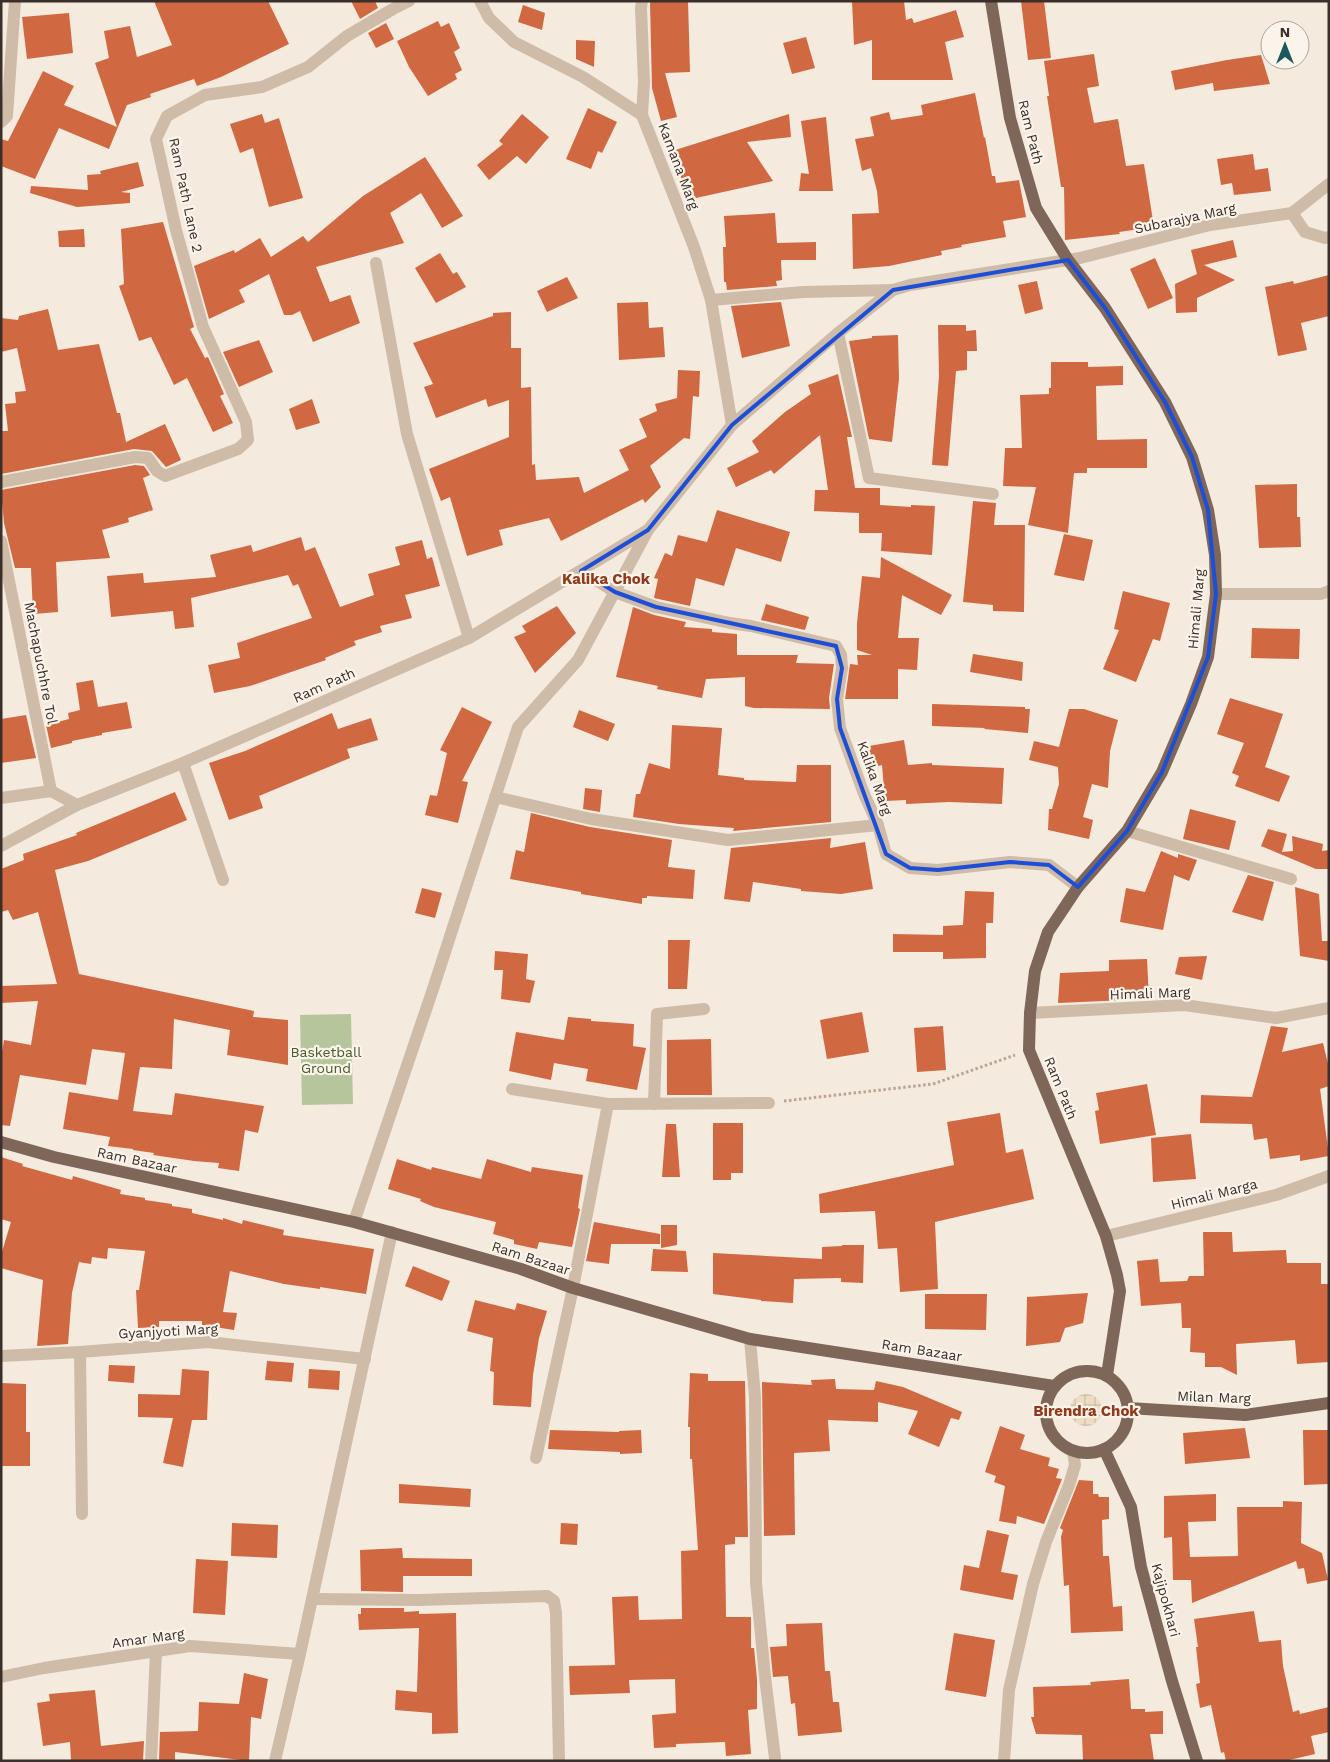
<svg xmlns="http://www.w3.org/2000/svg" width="1330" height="1762" viewBox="0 0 1330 1762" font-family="'Work Sans',sans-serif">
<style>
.green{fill:#b6c59c}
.plaza{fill:url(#plaza-grid)}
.building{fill:#d06841}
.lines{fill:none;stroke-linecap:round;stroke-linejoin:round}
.path{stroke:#baa592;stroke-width:3;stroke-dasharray:2.5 2.5;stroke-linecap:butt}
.minor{stroke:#cebba8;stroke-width:12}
.major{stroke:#7e6659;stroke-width:12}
.marked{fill:none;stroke:#1d4ed8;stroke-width:4;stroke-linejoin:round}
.labels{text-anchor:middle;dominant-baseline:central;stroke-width:4.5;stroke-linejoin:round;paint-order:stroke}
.street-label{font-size:14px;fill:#3a2f29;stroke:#fbf4eb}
.park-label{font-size:14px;fill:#485b2a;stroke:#fbf4eb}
.neighbourhood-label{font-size:15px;font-weight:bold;fill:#913a1b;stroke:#fbf4eb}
</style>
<defs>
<pattern id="plaza-grid" width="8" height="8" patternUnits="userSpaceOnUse" patternTransform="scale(1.25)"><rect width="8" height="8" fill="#eedcc3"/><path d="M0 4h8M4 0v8" fill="none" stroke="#cdbda8"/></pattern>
</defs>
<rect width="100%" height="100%" fill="#f5eade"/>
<path class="green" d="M351,1014L353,1104L302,1105L300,1015Z"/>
<circle class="plaza" cx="1086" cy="1410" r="16"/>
<g class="building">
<path d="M154,1H268L289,44L221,77L197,86L194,79L150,94L151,97L127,105L109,149L59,128L35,179L1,166V139L8,141L43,71L74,86L64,105L117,127L95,63L109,58L104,31L130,26L137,57L172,45Z"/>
<path d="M351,1H375L378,8L360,19Z"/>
<path d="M650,1H688L690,72L665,73L677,117L661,121L652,88Z"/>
<path d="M852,1H904L906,20L912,18L914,23L956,10L964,37L945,42L953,80H872V40L854,45Z"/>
<path d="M1021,1H1044L1051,58L1028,60Z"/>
<path d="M523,5L545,13L542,30L518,22Z"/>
<path d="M69,13L73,53L27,59L22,17Z"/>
<path d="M438,21L441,27L449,23L460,48L454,52L462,70L455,74L457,79L428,96L409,67L397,41Z"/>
<path d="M386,23L394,39L376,48L368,33Z"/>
<path d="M806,37L815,68L792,74L783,43Z"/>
<path d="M576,40L595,41L594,67L576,59Z"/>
<path d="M1094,54L1099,86L1087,88L1094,123L1118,119L1126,166L1144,164L1154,227L1119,232L1120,234L1065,240L1064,187H1061L1047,96H1049L1044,61Z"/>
<path d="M1261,55L1270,84L1214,91L1213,83L1175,90L1171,71L1227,60Z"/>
<path d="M975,93L984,138L985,137L992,176H995L996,183L1019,180L1026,217L1003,221L1006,237L961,245L962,247L941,251L942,255L889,266L853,269L852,214L879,213L877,191L871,168L862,171L855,139L874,136L870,117L889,112L891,120L923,115L921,105Z"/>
<path d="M588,108L617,122L602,153L598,151L591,169L566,159Z"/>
<path d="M262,114L265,123L279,118L303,198L269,207L253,148L240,153L230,124Z"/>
<path d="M522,114L549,137L526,164L517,156L489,180L477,165L503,144L499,141Z"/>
<path d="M789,114L791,137L747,142L773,181L687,200L680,173L676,175L669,152Z"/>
<path d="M826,117L833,191H799L801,173L809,174L801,121Z"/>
<path d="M1253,154L1255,170L1268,168L1271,191L1234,195L1232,183L1221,185L1217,159Z"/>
<path d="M425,157L463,216L442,228L421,193L390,213L404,243L316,267L330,302L350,295L360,323L313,342L300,311L292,315H284L269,274L239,290L245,302L209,319L194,266L234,250L235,253L260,238L271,257L303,236L308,242L363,196Z"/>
<path d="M138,162L144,186L121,192L130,193V203L77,207L30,193L31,186L88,190L87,175L101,174L100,171Z"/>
<path d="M775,213L777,243L816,242V260H781L782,280L776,281L777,286L727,290L726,282H724L723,247H726L724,216Z"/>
<path d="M163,222L194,327L190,329L205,358L208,357L224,394L220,396L233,423L213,432L187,378L174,385L151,337L139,341L119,286L124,284L121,229Z"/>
<path d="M84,229L85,247H59L58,231Z"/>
<path d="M1233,240L1237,257L1204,265L1235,280L1197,298V312L1176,313L1175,284L1197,274L1191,250Z"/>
<path d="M440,253L453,274L457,272L466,287L436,303L415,268Z"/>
<path d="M1155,258L1173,298L1148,309L1130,269Z"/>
<path d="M1329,275V316L1301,323L1307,350L1278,356L1265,287L1293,281L1294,284Z"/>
<path d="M567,277L578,298L547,312L537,291Z"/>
<path d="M1037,281L1043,309L1025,314L1018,285Z"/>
<path d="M648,302L649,328L663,327L665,357L619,360L617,303Z"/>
<path d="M781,302L790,346L742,358L731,306Z"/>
<path d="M48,309L58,350L99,344L117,413H120L126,442L165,424L181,460L166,467L152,451L134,449L1,474V431H8L5,404L16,403L15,392L26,391L17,348L1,352V318L18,320L19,316Z"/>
<path d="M511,312V348H521V388L531,387L532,465L535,464L536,480L579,477L584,493L629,470L619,450L647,437L639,419L657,411L655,404L677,398L678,370L700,371L699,397L693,396L690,439L684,438L650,466L661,487L645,503L643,499L561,541L549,518L499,530L503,545L467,556L450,497L441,501L429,469L509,437V400L488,407L486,399L436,418L424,387L433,384L413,343L493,316V313Z"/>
<path d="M938,325H966V331L976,330L977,351H967V370L956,371L948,466L932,465L939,376Z"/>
<path d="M898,335L899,379L892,442L869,439L849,341L872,338V336Z"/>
<path d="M259,340L273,372L239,387L223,352Z"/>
<path d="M1051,362H1088V367L1123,366V385L1096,386L1097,440L1147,439V468H1087V473H1074L1068,533L1028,525L1036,487L1003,486L1005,448H1022L1020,395L1049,394V388H1051Z"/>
<path d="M838,374L852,437H847L855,488H880V505L911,507V505L935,506L932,555L881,551L882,533H859V513L814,511L815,490H828L820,435L774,474L771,470L736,487L727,468L759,452L752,441L785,412L811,394L808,385Z"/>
<path d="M312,399L320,423L296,430L289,409Z"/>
<path d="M135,465L144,466L150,475L143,478L153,510L128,518L129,522L102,530L110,558L56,562L58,612L33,614L31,568H15L4,523L1,490Z"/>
<path d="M1297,484V517H1300L1301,547L1259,548L1255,485Z"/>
<path d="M973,501L996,503L994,525H1025L1024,612L993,611V605L963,602Z"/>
<path d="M717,510L790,532L781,562L736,548L724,586L696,578L690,606L654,598L658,579L654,578L665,553L672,556L678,535L707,542Z"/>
<path d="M1064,534L1093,540L1084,581L1054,575Z"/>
<path d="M301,537L305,551L315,547L340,607L374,595L368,574L400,565L395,547L422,540L427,559L432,557L440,586L405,595L412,618L380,626L382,632L354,641L356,645L325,658L326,660L250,686L214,693L208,665L240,658L237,643L312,618L298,584L293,586L288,575L191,598L194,627L175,629L173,611L111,617L107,576L143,573L144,583L216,577L210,555L251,545L253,552Z"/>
<path d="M881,557L952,595L941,615L902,595L898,638H919L917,670L898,669V699H845L850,664L858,665L857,655H872L857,650V623L862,576L880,578Z"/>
<path d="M1123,591L1170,603L1160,641L1153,639L1136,682L1103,669L1119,630L1114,629Z"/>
<path d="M766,604L809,617L805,630L761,620Z"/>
<path d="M557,606L576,633L535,673L514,637L526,632L522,626Z"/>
<path d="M633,607L654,615L686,622L684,627L712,629V632L737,634V655H798L796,663L834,664L829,698L830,709L754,708L745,706V677L706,679L702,698L657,689L658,686L616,677Z"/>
<path d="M1252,628L1300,629L1299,659L1251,658Z"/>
<path d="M973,654L1023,662L1022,681L970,672Z"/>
<path d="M93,680L98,707L127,702L132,728L102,733V735L72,741V743L51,748L46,725L69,719L68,713L80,710L76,683Z"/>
<path d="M1230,698L1283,714L1265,767L1290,776L1279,802L1235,786L1239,776L1232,773L1244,743L1217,734Z"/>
<path d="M932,704L1025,707V709H1030L1028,733L984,729L985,728L932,726Z"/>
<path d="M462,707L492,722L462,781L468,782L458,823L425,815L430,795L437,796L447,753L440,750Z"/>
<path d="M1069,709H1084L1118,720L1110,751L1108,788L1092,784L1083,817L1093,820L1089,839L1048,830L1049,809H1052L1059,784L1058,767L1029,760L1034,741L1059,747Z"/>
<path d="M579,710L615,724L608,741L573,727Z"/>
<path d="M332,713L338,729L371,718L378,740L347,749L350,758L259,796L263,808L229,820L209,763L245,751Z"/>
<path d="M26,715L36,758L1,763V719Z"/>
<path d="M672,725L722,728L718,775L744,778V780L796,782L797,765H831V822L733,831L734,828L679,824L633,817L636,794H640L649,763L670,769Z"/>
<path d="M904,740L908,765L932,763V765L1004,768L1002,804L949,802L906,804V800L885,801L882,765L873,767L869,746Z"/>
<path d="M585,788L602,790L600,812L583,809Z"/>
<path d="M175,792L187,820L88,861L55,870L79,974L254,1011L253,1017L288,1020V1065L227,1055L230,1030L174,1019L172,1069L140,1067L133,1111L172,1115L175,1093L264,1106L258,1133L245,1130L239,1171L218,1168L219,1163L194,1161L153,1155L154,1153L133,1150V1149L108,1146L110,1137L63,1129L69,1092L118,1100L125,1053L92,1049L86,1085L20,1075L10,1126L1,1125V1058L4,1040L31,1045L38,1001L1,1003V986L57,984L38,912L13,920L8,910L1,912V869L24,860L23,854L77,835L76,833Z"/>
<path d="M1190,809L1236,821L1229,850L1183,839Z"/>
<path d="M531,813L590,827L672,840L668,867L695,870L693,899L647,896V898H642V904L581,894V892L510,879L516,850L524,852Z"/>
<path d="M1268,829L1287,834L1282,852L1293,851L1292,836L1323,844L1322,851L1329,850V869H1316L1261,846Z"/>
<path d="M831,838L830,848L865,842L873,889L841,894L801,891V889L753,882L750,902L724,899L731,848Z"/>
<path d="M1161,851L1178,858V854L1197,860L1189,881L1174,875L1163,930L1120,922L1126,888L1145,892Z"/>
<path d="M1248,875L1274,882L1263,921L1232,912Z"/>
<path d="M1295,887L1319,894L1322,941H1329V961L1300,956Z"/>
<path d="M422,888L442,893L435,918L415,913Z"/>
<path d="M965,891L994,892L993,923H986V958L943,959V952H893V934L943,935V926L963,925Z"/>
<path d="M668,940H690L687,989H668Z"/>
<path d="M495,951L528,954L526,979L535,981L530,1003L501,999L503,970H494Z"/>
<path d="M1207,956L1202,980L1175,974L1179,957Z"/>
<path d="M1147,959L1149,999L1058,1003L1060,973L1109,971V960Z"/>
<path d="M862,1012L869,1052L827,1059L820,1020Z"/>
<path d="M568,1017L591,1019V1021L634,1024L633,1046L646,1048L637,1090L586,1081L588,1069L554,1063L551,1080L509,1071L516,1032L564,1040Z"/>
<path d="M943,1026L946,1070L917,1072L914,1028Z"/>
<path d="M1271,1026L1288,1028L1282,1052L1323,1043L1329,1068V1086L1320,1089L1329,1156L1300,1161V1155L1270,1159L1267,1138L1254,1140L1252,1124L1200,1123L1201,1095L1252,1097Z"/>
<path d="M711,1039L712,1095H667V1040Z"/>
<path d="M1147,1084L1156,1135L1100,1144L1095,1111L1099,1110L1096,1093Z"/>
<path d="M1000,1113L1006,1153L1023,1149L1034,1199L935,1222L938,1289L900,1292L897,1248L878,1249L875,1211L820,1213L819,1194L954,1165L947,1122Z"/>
<path d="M713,1123H743V1173H731V1180H713Z"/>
<path d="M666,1124H676L680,1177H662Z"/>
<path d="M1191,1134L1196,1179L1153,1182L1151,1138Z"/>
<path d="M1,1157L23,1164L22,1166L72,1180L73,1176L121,1190L120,1194L145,1198V1200L172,1204V1206L192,1209V1213L223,1220V1218L242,1224L243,1220L284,1230L283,1235L374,1249L366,1294L320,1287V1289L284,1284L230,1271L223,1312L237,1313L234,1330L202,1325V1321H159V1327L138,1328L136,1290H139L145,1251L108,1248L107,1259L92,1257L91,1264L79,1262L72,1293L68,1344L37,1346L43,1280L1,1268V1255L11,1222L1,1219Z"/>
<path d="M397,1159L431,1170L432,1167L481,1179L487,1159L531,1172L532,1167L583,1175L578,1208L580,1209L572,1247L539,1242L537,1249L514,1244V1240L493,1234L496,1222L434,1207L420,1201L421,1199L388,1189Z"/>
<path d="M594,1222L660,1234V1244H611L609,1264L586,1261Z"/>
<path d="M661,1225H677V1245L661,1248Z"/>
<path d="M1203,1232H1232L1233,1252L1286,1250L1287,1263H1321V1284H1329V1362L1297,1364L1295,1340L1236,1344L1237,1375L1221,1367H1205V1353L1190,1352L1191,1328H1182L1181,1303L1141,1306L1137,1261L1158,1259L1160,1282L1187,1281L1189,1276H1204Z"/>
<path d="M842,1245H864L863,1283L841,1282V1278L794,1279L793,1303L761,1301V1300L713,1294V1253L822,1259V1247L842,1246Z"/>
<path d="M653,1249L686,1251L688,1272L651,1271Z"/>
<path d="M413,1266L450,1281L442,1301L405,1286Z"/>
<path d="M1088,1293L1083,1323L1065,1328L1060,1342L1026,1346L1027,1297Z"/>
<path d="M925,1294H987L986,1330L925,1329Z"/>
<path d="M475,1300L515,1310L517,1303L547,1311L539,1338L533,1375L531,1407L493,1405L494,1372L490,1371L493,1338L467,1331Z"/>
<path d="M267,1361L294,1363L292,1382L265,1380Z"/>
<path d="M109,1365L135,1366L134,1383L108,1381Z"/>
<path d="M182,1369L209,1371L207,1420H192L183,1467L163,1463L173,1418L138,1417V1394L180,1395Z"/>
<path d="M309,1369L340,1371L339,1390L308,1388Z"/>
<path d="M690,1373L708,1374V1381H745L748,1537H735V1544L725,1545L726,1617H751V1648H754L757,1679V1709L748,1710L751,1754L726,1756L725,1742L676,1744V1747L654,1748L652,1715L676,1713L675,1679L629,1680L630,1693L570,1695L569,1666L615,1665L612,1597L638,1596L639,1620L682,1619L681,1551L698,1550L692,1459H690V1427H688Z"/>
<path d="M835,1379L836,1389L874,1390L876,1381L903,1387L962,1412L959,1420L951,1418L939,1447L908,1434L918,1411L878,1402V1422L828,1420L830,1451L794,1453L795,1535L764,1536L762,1382L812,1385L811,1380Z"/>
<path d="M1,1383L26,1384V1432H30V1466H1Z"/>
<path d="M1000,1426L1025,1435L1020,1449L1050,1458L1048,1466L1059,1469L1056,1478L1062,1479L1044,1524L1017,1516L1016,1524L999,1521L1005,1486L994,1482L996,1476L985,1472Z"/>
<path d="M1245,1428L1250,1458L1185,1464L1183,1433Z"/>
<path d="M550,1430L619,1432V1431L641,1430L642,1453L620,1454V1452L548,1449Z"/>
<path d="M1303,1430H1329V1484L1304,1485Z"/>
<path d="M1079,1480L1093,1481V1494H1098L1099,1497H1109V1519L1102,1520L1103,1556H1109L1113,1607L1122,1606L1123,1631L1071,1633L1069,1585L1064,1586L1061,1537L1063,1530L1060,1528Z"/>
<path d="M399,1484L471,1489L470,1507L399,1503Z"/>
<path d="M1216,1494V1521L1188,1522L1190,1557L1238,1556L1237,1507H1283V1501L1302,1502L1301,1543L1322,1553L1328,1580L1307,1584L1304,1568L1298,1569L1296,1561L1192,1603L1191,1580H1173L1172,1537L1164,1538V1496Z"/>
<path d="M232,1523L278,1525L277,1558L231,1556Z"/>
<path d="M561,1523L578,1524L577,1545L560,1544Z"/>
<path d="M987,1530L1009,1535L1001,1572L1018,1575L1013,1600L960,1590L964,1565L979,1568Z"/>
<path d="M402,1548L403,1558L472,1559V1576H403V1592L361,1591L360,1550Z"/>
<path d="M196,1559L228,1561L225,1615L193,1613Z"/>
<path d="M361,1608H404V1612L419,1611V1614L456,1613L458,1733L432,1734V1713L395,1710L396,1690L417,1692L419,1628L359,1630L358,1614H361Z"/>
<path d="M1254,1611L1259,1642L1281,1640L1283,1666L1293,1712L1299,1710L1300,1714L1329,1707V1732L1311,1736L1315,1754L1285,1761H1226L1224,1752L1221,1753L1211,1705L1200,1708L1196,1684L1200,1683L1196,1647H1198L1194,1619Z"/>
<path d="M822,1623L825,1671H830L833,1702H839L842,1732L798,1736L795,1703L791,1704L788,1676L773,1677L770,1647L787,1646L786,1624Z"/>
<path d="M954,1633L995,1640L986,1697L945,1690Z"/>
<path d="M244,1673L268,1679L261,1719L251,1717L249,1761L175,1752V1761H159L160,1732L198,1731L199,1702L239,1704Z"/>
<path d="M1129,1679L1131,1709H1145V1712L1163,1711V1734H1150L1154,1761H1083L1082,1735L1036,1734L1031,1717H1034L1033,1687L1091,1685L1090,1682Z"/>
<path d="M95,1690L101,1746L144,1741L143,1761H71L70,1742L43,1746L37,1703L50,1701L49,1694Z"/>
</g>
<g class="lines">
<path class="path" d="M784,1101L933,1084L1015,1055"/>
<g class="minor">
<path d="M480,1L489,18L514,42L583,77L642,115L694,247L711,300L732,425"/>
<path d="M642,1L641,8L644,82L642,115"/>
<path d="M1,122L7,116L15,1"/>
<path d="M1292,213L1305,232L1325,238L1329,237"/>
<path d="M376,263L407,434L469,638"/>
<path d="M711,300L803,292L893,290"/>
<path d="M838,333L869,478L993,494"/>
<path d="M1,482L135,457L148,458L157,471L165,476L238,449L248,440L246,422L203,327L176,230L156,139L167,116L205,95L262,87L308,67L347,36L393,9L409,1"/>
<path d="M1,541L51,791"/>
<path d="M581,571L615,592L656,607L730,623L751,626L836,646L841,655L842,668L837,699L840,728L864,794L878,825L886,854L910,868L938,870L1010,862L1049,865L1078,887"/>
<path d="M1216,594H1321L1329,591"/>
<path d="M183,763L223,880"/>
<path d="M495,797L591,819L728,840L878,825"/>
<path d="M1,798L51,791L77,805"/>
<path d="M1127,831L1291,879"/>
<path d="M1,846L77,805L183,763L469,638L648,530"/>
<path d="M1030,1013L1184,1005L1276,1018L1329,1008"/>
<path d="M512,1089L608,1104L573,1288L536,1458"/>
<path d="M608,1104L769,1103"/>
<path d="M654,1104L657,1014L704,1009"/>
<path d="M354,1222L434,986L518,727L578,660L648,530L732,425L838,333L893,290L910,285L1080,258L1210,225L1292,213L1329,184"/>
<path d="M1106,1236L1276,1195L1329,1176"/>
<path d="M750,1339L755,1397L756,1583L765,1677L775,1758"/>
<path d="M80,1352L82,1514"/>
<path d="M1,1356L80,1352L208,1342L365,1359"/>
<path d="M312,1599L419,1600L547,1596L554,1601L556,1613L559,1761"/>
<path d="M1,1677L44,1668L190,1646L300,1654"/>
<path d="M151,1761L156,1652"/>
<path d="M275,1761L300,1654L392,1232"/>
<path d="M1004,1761L1009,1690L1033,1584L1046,1542L1069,1485L1075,1465L1073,1451"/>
</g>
<g class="major">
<path d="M991,1L1010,118L1036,208L1068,260L1105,308L1165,402L1192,457L1208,510L1215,555L1216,594L1208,657L1191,704L1162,772L1127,831L1078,887L1048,932L1035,971L1030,1013L1029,1050L1106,1236L1117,1275L1120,1291L1107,1375"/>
<path d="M1,1142L54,1157L354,1222L521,1269L573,1288L750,1339L1054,1386"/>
<circle cx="1087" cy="1412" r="41"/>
<path d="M1128,1408L1245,1415L1329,1403"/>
<path d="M1104,1449L1131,1507L1141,1567L1172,1681L1197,1761"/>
</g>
</g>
<path class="marked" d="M1068,260L1105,308L1165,402L1192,457L1208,510L1216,594L1208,657L1162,772L1127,831L1078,887L1049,865L1010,862L938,870L910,868L886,854L840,728L837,699L842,668L836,646L656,607L615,592L581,571L648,530L732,425L893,290Z"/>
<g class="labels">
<g class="street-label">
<text transform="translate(1031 132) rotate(76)">Ram Path</text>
<text transform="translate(679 166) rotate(69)">Kamana Marg</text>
<text transform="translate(186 195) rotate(78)">Ram Path Lane 2</text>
<text transform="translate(1185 218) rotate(-12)">Subarajya Marg</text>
<text transform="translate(1196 609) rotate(-85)">Himali Marg</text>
<text transform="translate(41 663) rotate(79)">Machapuchhre Tol</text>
<text transform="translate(324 685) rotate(-24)">Ram Path</text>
<text transform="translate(875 778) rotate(70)">Kalika Marg</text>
<text transform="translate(1150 993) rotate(-2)">Himali Marg</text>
<text transform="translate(1061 1088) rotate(68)">Ram Path</text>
<text transform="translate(137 1160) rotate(12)">Ram Bazaar</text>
<text transform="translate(1214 1194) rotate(-14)">Himali Marga</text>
<text transform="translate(531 1258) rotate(18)">Ram Bazaar</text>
<text transform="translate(168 1331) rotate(-3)">Gyanjyoti Marg</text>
<text transform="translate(922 1350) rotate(9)">Ram Bazaar</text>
<text transform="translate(1214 1397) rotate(2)">Milan Marg</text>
<text transform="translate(1166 1600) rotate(75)">Kajipokhari</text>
<text transform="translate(148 1638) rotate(-8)">Amar Marg</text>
</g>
<g class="park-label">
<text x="326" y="1052">Basketball<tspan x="326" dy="16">Ground</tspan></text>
</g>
<g class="neighbourhood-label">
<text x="606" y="579">Kalika Chok</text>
<text x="1086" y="1411">Birendra Chok</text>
</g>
</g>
<rect width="1330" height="1762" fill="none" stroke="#3a2f29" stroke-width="5"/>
<g transform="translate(1285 45)"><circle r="24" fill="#fbf4eb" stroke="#aea59d"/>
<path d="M0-4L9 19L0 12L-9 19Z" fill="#1a5960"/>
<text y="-8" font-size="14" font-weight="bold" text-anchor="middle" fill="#3a2f29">N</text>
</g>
</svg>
